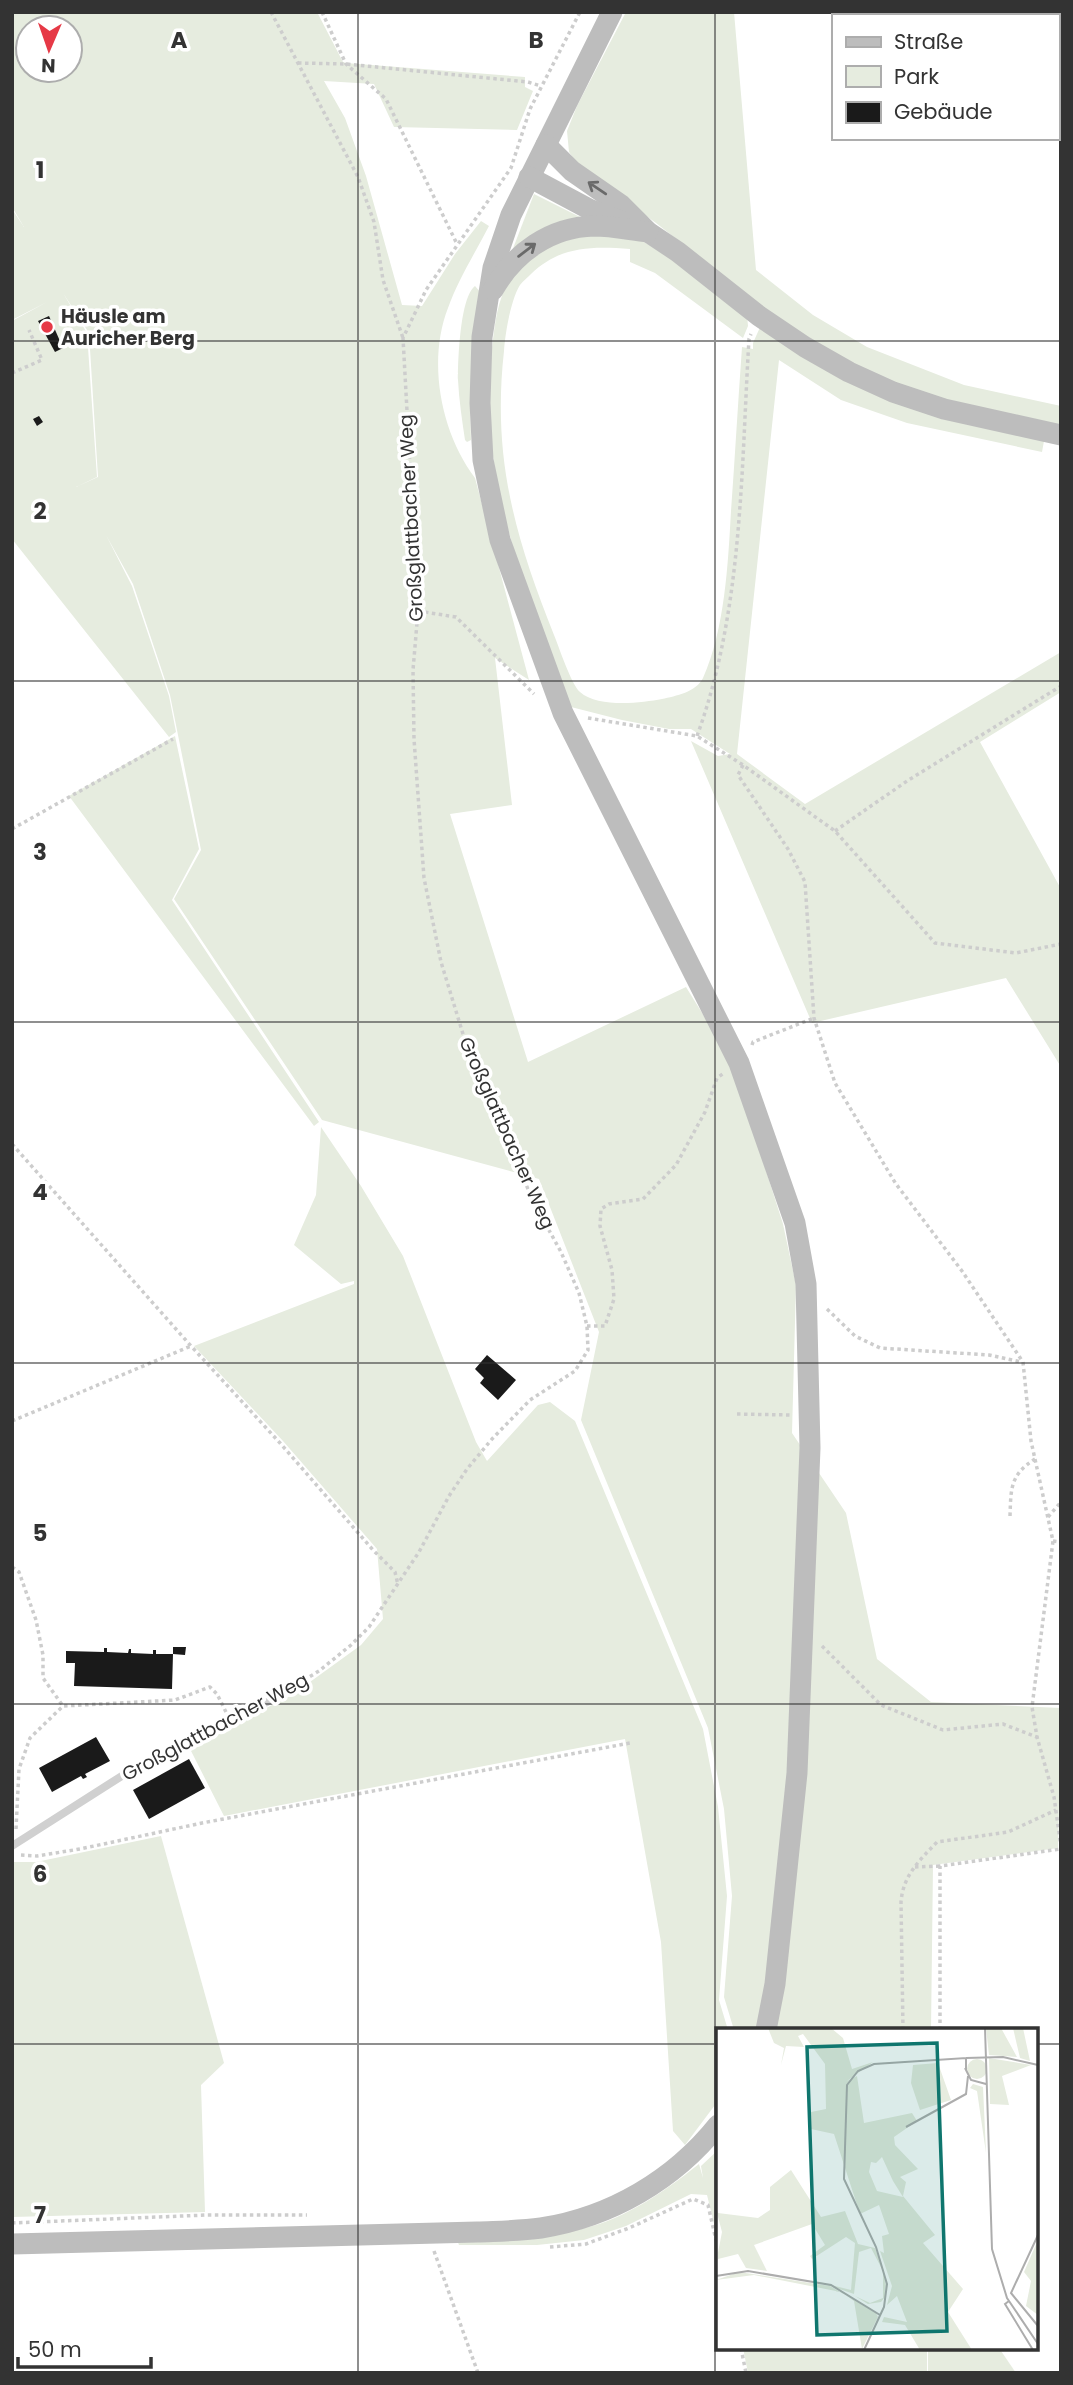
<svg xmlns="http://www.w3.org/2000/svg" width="1073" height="2385" viewBox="0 0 1073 2385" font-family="Poppins,sans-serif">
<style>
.green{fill:#e6ecdf;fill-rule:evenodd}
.building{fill:#1a1a1a}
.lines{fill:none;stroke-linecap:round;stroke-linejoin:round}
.path{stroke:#cdcdcd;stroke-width:3.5;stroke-dasharray:3.5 3.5;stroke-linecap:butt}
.service{stroke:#d0d0d0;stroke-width:8}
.secondary{stroke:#bdbdbd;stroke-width:21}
.oneway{stroke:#6a6a6a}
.grid{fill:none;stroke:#333;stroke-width:2;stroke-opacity:0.55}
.poi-dot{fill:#e63946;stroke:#fff;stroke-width:2.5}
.labels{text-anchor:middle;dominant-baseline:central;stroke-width:7;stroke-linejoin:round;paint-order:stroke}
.poi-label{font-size:19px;font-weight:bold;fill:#333;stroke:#fff;text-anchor:start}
.street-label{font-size:19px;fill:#333;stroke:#fff}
.inset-road{fill:none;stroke:#adadad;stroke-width:2}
.view{fill:#0f766e;fill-opacity:0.15;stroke:#0f766e;stroke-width:3.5}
.inset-edge{fill:none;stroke:#333;stroke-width:3.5}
.grid-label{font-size:23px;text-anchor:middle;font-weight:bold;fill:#333;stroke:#fff;stroke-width:7;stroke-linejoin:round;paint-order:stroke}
</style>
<rect width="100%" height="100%" fill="#fff"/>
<g class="green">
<path d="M12,12H317L343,62L346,63L525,77V87L533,91L517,130L394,127L374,84L324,81L345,118L366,176L402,305L422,306L455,254L481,221L489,226C475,253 458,280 448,308C427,362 441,433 475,478L529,680L495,658L512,805L450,814L528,1062L686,987L730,1058L783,1224L796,1285L792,1433L846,1513L877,1659L931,1702L1061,1708L1058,1848L933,1865L931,2030H734L724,1997L732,1896L724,1809L708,1728L581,1420L599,1332L539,1179L322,1120L174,899L201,850L170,695L133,584L106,535L132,586L169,696L176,732L169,737L12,539V321L47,302L12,320V209L24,227L12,207ZM28,28H70V70H28ZM63,293L89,333L98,477L76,487L97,477L87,333Z"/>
<path d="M626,12H734L756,270L813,315L867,347L964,385L1061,406V426L953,402L896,385L852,364L778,319L656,223L581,169L569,152L567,131L577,106Z"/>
<path d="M534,194L582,218L512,251Z"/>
<path d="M593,233L642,241L672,257L747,315L748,326L743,338L655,273L630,262V249C592,246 560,246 531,274C528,277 523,281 520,285C511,299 505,334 504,351C492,458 515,537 554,635C559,647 571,684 580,692C598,708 641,703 662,699C676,696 696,692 703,678C725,629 728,564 731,511C735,457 738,402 742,347L753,349V343L761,325L797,352L1044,441L1042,452L907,423L841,400L779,360L737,754L805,804L1061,652V692L980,742L1061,889V1067L1006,978L812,1023L691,741L718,756L730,754L691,729H669L622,720L571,707C526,591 476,475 492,348C495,322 498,293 515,272C537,246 562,239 593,233Z"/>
<path d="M475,286L481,293L470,403L471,440L467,442L465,440C462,420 459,400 458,380C458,361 460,297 475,286Z"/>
<path d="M175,736L199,849L172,900L319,1122L314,1126L69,796Z"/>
<path d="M321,1127L361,1186L403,1256L476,1442L487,1461L538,1405L550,1402L575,1421L703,1729L718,1807L727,1896L719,2000L728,2030H718V2101L685,2145L673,2131L661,1942L625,1739L224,1816L189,1747L292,1695L361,1645L383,1619L377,1549L283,1441L194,1346L354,1284V1281L341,1284L294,1245L316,1195Z"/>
<path d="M161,1836L224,2063L201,2085L205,2212L12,2217V1862H36Z"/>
<path d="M718,2150V2240L707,2195L691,2194L626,2226L584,2240L537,2245H459L457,2240C495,2237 534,2237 571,2231C620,2223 661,2194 699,2164L703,2178L701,2166Z"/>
<path d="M743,2348H927V2373H748Z"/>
<path d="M928,2348H999L1016,2373H928Z"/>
</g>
<g class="building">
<path d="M49,316L63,348L55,352L38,321Z"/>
<path d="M39,416L43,422L37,426L33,419Z"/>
<path d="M487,1355L516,1380L498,1400L480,1383L484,1378L475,1369Z"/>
<path d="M173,1647H186L185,1655L173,1654L172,1689L74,1686L75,1663H66V1651L104,1652V1648H107V1652L128,1653L129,1649H131V1653L153,1654V1650H156V1654H173Z"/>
<path d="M96,1737L110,1761L85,1774L87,1777L83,1779L81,1776L52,1792L39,1768Z"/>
<path d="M189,1759L205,1788L149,1819L133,1790Z"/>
</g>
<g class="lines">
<g class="path">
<path d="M271,12L358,177L374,222L383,280L403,338"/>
<path d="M322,12L346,64L386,99L457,244"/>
<path d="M298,63L346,64L528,82L541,86"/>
<path d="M12,373L42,360L29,330"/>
<path d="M418,611L456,617L534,694"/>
<path d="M588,718L697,736L743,765L835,831L935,943L1016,953L1061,944"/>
<path d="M697,736C743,610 741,471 749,339L751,334"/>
<path d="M743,765L738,775L788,849L805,882L814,1018L835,1083L896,1184L962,1271L1023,1362L1031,1441L1053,1541L1032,1707L1037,1737L1054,1797L1061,1847"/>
<path d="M12,829L173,739"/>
<path d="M835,831L907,781L1061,686"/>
<path d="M752,1045L753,1042L814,1018"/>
<path d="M12,1144L191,1346L280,1443L373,1550L395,1572L398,1585"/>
<path d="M827,1309L855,1336L880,1348L989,1355L1021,1362"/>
<path d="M587,1326H605L614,1299L612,1270L600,1226L601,1209L609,1204L643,1199L676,1165L705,1112L717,1078L724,1073"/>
<path d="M737,1414L791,1415"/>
<path d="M12,1421L191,1346"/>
<path d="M1010,1516C1011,1488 1010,1475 1035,1459"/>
<path d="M1048,1517L1061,1502"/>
<path d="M1053,1541L1061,1542"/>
<path d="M12,1567L19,1572L36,1620L43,1655V1678L63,1706"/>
<path d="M822,1646L881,1705L943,1730L1003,1724L1037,1737"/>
<path d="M286,1691L319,1671L351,1645L369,1627L419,1552L449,1496L467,1469L492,1439L530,1400L575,1371L588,1350L587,1326L579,1293L561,1252L533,1201L463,1034L441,962L424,878L414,739L413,670L418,611L403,338L426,290L511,168L530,109L580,12"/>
<path d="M16,1829L19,1769L30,1738L63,1706L175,1700L210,1687L217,1694L226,1712"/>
<path d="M21,1855L37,1856L80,1849L202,1823L630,1743"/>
<path d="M915,1867L940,1866"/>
<path d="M903,2030L901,1902C903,1875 920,1860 937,1842L1008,1832L1056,1810"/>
<path d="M940,2030V1866L1061,1849"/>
<path d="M12,2223L207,2215H307"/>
<path d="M550,2247L586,2244L629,2228L693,2199L708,2205L718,2249"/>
<path d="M434,2251L478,2373"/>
<path d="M741,2348L746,2373"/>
</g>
<path class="service" d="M12,1846L128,1772L275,1698"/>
<g class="secondary">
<path d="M612,12L511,215L493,268L482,337L480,403L483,460L500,540L563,713L739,1063L795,1223L806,1284L810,1448L797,1773L775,1984L766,2030"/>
<path d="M546,145L572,171L621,205L648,232L678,252L759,316L805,347L849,372L893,392L944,409L1061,435"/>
<path d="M529,177L589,209L623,222"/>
<path d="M493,290C514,253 550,227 594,226C612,226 630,230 648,232"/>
<path d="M12,2244L477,2232C499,2231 520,2231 541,2228C611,2217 674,2180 718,2125"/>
</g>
</g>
<defs><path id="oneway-shaft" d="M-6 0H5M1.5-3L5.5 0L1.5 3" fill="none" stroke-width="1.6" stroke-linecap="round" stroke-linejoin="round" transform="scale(1.75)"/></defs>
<g class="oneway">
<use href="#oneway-shaft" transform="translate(597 188) rotate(-146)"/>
<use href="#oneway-shaft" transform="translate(527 250) rotate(-37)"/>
</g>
<path class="grid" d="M358,12V2373M715,12V2373M12,341H1061M12,681H1061M12,1022H1061M12,1363H1061M12,1704H1061M12,2044H718M1036,2044H1061"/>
<circle class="poi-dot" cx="47" cy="327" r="7"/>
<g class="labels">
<g class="poi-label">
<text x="61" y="316">Häusle am<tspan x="61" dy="22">Auricher Berg</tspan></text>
</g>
<g class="street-label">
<text transform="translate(411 518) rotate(-93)">Großglattbacher Weg</text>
<text transform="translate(507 1133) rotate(66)">Großglattbacher Weg</text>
<text transform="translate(215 1727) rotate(-28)">Großglattbacher Weg</text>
</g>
</g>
<g transform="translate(716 2028)">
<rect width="322" height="322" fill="#fff"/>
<path d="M52,0H115L127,10L136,41L157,34L131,53L141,48L148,95L196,85L201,93L178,109L179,117L202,141L184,149L190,154L187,168L219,207L207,215L247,261L232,284L256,322H204L189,297L166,294L168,289L191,294L181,268L171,277L176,258L164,223L168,225L166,208L173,206L163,177L144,186L118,106L95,101V84L110,81L109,36L87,6L82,8L88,19L70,18L65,37L68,20L58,15ZM166,129L177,153L187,169L161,163L153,144L155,134L160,135ZM270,0H285L301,29L273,27ZM297,0H307L314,33L304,30ZM273,30L315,37L286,48L293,77L274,76ZM251 41a10 10 0 1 1 20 0a10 10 0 1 1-20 0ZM222,35L235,72L204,82L195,55L197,37ZM257,56L267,59L270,125L261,63L254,60ZM75,142L105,189L129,183L142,216L159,220L168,244L170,257L169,269L165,274L152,276L139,268L154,275L167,270V243L155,220L143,224L138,266L103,254L135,262L139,215L130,209L96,231L94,228L109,217L96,196L38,217L51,243L30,240L22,226L2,231V223L0,235L6,204L0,181L2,185L42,190L54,182V159ZM322,212V287L310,278L315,253L308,244ZM23,244L114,258L160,285L162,289L146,321L138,273L125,264L38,247L0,252Z" fill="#e6ecdf" fill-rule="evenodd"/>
<path class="inset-road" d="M269,0L276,221L291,270L322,316M250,30L287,29L322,37M249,40L255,52L270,56M190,99L250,66L252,48M322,207L295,265L322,298M0,248L32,243L115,257L164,287M293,273L289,276L317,322M148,322L168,279L171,256L160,219L128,151L131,57L142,43L158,36L250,30V42"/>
<path class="view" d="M221,15L231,303L101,307L91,19Z"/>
<rect width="322" height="322" class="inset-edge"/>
</g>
<g class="grid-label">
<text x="179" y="48">A</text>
<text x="536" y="48">B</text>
<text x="40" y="178">1</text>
<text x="40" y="519">2</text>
<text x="40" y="860">3</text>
<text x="40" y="1200">4</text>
<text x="40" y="1541">5</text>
<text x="40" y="1882">6</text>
<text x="40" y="2223">7</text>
</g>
<rect width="1073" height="2385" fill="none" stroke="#333333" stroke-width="28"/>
<rect x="832" y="14" width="228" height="126" fill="#ffffff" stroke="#adadad" stroke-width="2"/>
<rect x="846" y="37" width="35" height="10" fill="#bdbdbd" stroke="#adadad" stroke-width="2"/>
<text x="894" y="49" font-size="21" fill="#333333">Straße</text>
<rect x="846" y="66" width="35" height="21" fill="#e6ecdf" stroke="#adadad" stroke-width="2"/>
<text x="894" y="84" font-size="21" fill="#333333">Park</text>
<rect x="846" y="102" width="35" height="21" fill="#1a1a1a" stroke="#adadad" stroke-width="2"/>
<text x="894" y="119" font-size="21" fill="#333333">Gebäude</text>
<g transform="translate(49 49) rotate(182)"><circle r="33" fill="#ffffff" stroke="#adadad" stroke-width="2"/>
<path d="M0-5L12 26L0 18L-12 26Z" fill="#e63946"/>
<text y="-10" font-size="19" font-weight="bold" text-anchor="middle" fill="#333333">N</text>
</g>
<path d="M18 2357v10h133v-10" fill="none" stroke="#333333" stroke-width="3.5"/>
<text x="28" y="2357" font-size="21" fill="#333333" stroke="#ffffff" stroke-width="5" paint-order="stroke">50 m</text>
</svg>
